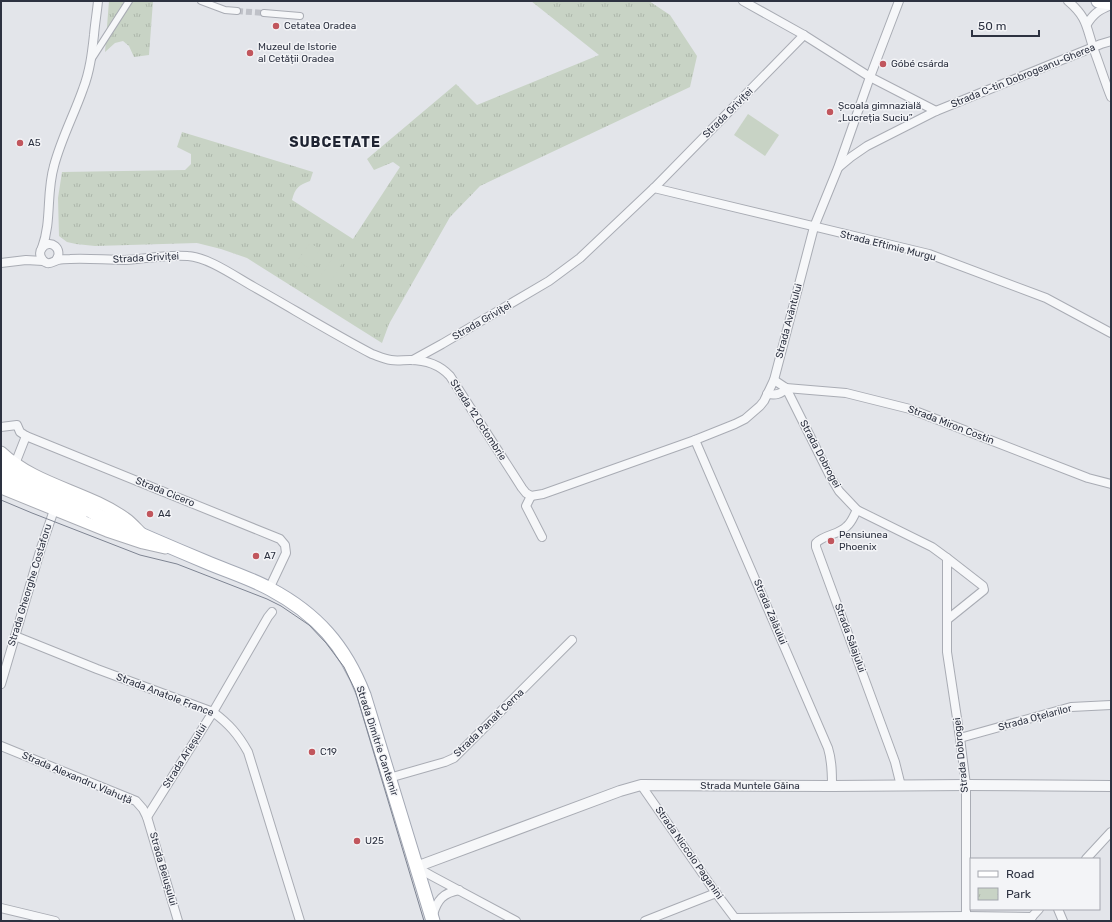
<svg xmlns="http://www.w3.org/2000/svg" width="1112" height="922" viewBox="0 0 1112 922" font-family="Rubik,sans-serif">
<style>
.park{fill:url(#park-tufts)}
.pitch{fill:#c8d3c5}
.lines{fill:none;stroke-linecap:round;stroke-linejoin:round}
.pedestrian-tunnel{stroke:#bfc1c8;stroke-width:6;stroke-dasharray:6 3;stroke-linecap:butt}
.pedestrian-casing{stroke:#a9acb4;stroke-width:8}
.minor-casing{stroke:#a9acb4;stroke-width:10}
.tertiary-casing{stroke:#a9acb4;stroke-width:12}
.secondary-casing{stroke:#a9acb4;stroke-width:13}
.primary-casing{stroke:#a4a9b5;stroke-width:15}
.pedestrian{stroke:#f6f7f9;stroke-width:6}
.minor{stroke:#f6f7f9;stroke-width:8}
.tertiary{stroke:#f6f7f9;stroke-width:10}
.secondary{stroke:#fff;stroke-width:11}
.primary{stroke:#fff;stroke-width:13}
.tram{stroke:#7e8492;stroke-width:1}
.poi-dot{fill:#c1565d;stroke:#f3f4f7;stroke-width:1.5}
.labels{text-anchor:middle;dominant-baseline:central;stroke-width:3;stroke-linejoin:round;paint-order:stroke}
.poi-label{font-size:10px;fill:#2d3241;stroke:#f3f4f7;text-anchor:start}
.street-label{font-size:10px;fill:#2d3241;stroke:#f3f4f7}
.district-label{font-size:14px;font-weight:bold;letter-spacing:1px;fill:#1f2432;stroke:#f3f4f7}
</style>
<defs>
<pattern id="park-tufts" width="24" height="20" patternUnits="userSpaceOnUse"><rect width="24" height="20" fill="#c8d3c5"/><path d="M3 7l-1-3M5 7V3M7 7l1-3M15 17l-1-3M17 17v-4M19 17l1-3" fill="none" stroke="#acb6aa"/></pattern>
</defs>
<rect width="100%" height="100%" fill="#e3e5ea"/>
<g class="park">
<path d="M109,1H153L149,55L134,57L129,46L123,41L115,43L105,52Z"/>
<path d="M531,1H649L670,15L697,56L690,87L480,186L450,217L389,324L382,343L247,258L221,249L197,243L95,246L76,244L67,242L59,236L58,198L62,172L185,170L191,164V154L177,147L182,132L313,172L310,181C299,185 295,188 292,200L353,239L400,167L393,162L374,170L367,159L456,84L477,105L599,55Z"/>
</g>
<g class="pitch">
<path d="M748,114L779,135L765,156L734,135Z"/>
<path d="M310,243L320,249L308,268L298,260Z"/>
<path d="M334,257L343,262L331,281L321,275Z"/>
</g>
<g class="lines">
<path class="pedestrian-tunnel" d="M237,11L264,13"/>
<g class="pedestrian-casing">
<g id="pedestrian">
<path d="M201,1L225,10L237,11"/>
<path d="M264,13L300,16"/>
<path d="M91,60L129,1"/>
</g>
</g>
<g class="minor-casing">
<g id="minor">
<path d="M743,1L804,35L870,77L936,111"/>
<path d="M1068,1C1088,18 1086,27 1094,50C1100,66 1105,82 1111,97"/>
<path d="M1087,24C1094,13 1099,10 1111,5"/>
<path d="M839,167L851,157L867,146L936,111L1101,44L1111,41"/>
<path d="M654,188L929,254L1046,298L1111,333"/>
<path d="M42,248C52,221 46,193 54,166C61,139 74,115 83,89C90,71 92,53 94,35C95,23 97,12 98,1"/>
<path d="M56,260C64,249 50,238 42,248C38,253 41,261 47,263C51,264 54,261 58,260C62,259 66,259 70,259C88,258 106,260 125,260C146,259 167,254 188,256C208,257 236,277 254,287C293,309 332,333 372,354C378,356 384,359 391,360C397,361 403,360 410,360C426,360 439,364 450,376L522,488L526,493L531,496"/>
<path d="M1,263L26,260L43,261"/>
<path d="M413,360L442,344L549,281L580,258L654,188L804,35"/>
<path d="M774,380L786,388L846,393L910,409L1088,478L1111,484"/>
<path d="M786,388L830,476L839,491L857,510L932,547L947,558V652L960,738L966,785V916"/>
<path d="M767,394C775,395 781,395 786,388"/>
<path d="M1,427L17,425L20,432L26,436L280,539L285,545L286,553L269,589"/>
<path d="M695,440L828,748C832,761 832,773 832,786"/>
<path d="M15,464L26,436"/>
<path d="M531,496L543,494L695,440L735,424L745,419L760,406L764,401L774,380L814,227L838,168L870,77L899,1"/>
<path d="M531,496L526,506L542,537"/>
<path d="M857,510C854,515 852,522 847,526C839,535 825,534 816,543V547L895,762L901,786"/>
<path d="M947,558L983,586L984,590L948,619"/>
<path d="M15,636L97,669L213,712C229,724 238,734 248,752L300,921"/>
<path d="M1,684L41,548L54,510"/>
<path d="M960,738L1071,707L1111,705"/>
<path d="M1,746L136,801L143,809L147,817L178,921"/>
<path d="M389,778L445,762L454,758L572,640"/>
<path d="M641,785L716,893L737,921"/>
<path d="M147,817L213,712L268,617L272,612"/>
<path d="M1086,859L1111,832"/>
<path d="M416,867L432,876L516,921"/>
<path d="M1,908L55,921"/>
<path d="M1058,909L1063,921"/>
<path d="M433,915C437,900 443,893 459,890"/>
<path d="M735,918L966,916L1032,917"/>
<path d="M1029,920L1039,909"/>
<path d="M645,921L716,893"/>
</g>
</g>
<g class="tertiary-casing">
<path id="tertiary" d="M416,867L620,791L641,785L832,786L966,785L1111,786"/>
</g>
<g class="secondary-casing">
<g id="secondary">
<path d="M1,452C36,485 87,491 125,518C131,522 136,528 141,533"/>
<path d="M1,488L107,531L143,543L165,548"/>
</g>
</g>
<g class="primary-casing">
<g id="primary">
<path d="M1098,1L1111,3"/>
<path d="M1,465L34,484L76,502L97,515C133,531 170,547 206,562C227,571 250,578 270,589C317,614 345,646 364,695L433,921"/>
<path d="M1,478C26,492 54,504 82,512"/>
</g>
</g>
<use href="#pedestrian" class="pedestrian"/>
<use href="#minor" class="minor"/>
<use href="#tertiary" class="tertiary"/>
<use href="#secondary" class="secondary"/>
<use href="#primary" class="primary"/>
<path class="tram" d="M1,500L32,513L140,555L177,564L267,599L281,606L309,625L326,643L344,667L355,690L424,921"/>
</g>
<g class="poi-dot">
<circle cx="276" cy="26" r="4"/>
<circle cx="250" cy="53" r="4"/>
<circle cx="883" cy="64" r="4"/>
<circle cx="830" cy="112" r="4"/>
<circle cx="20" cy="143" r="4"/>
<circle cx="150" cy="514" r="4"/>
<circle cx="831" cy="541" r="4"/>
<circle cx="256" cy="556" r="4"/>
<circle cx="312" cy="752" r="4"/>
<circle cx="357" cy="841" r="4"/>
</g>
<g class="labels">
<g class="poi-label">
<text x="284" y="26">Cetatea Oradea</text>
<text x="258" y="47">Muzeul de Istorie<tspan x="258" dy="12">al Cetății Oradea</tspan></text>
<text x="891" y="64">Góbé csárda</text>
<text x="838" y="106">Școala gimnazială<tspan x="838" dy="12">„Lucreția Suciu”</tspan></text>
<text x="28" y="143">A5</text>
<text x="158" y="514">A4</text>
<text x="839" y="535">Pensiunea<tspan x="839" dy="12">Phoenix</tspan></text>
<text x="264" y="556">A7</text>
<text x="320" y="752">C19</text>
<text x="365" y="841">U25</text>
</g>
<g class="street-label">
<text transform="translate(1023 76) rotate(-22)">Strada C-tin Dobrogeanu-Gherea</text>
<text transform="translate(728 113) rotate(-45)">Strada Griviței</text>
<text transform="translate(888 246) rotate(14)">Strada Eftimie Murgu</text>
<text transform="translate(146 258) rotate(-3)">Strada Griviței</text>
<text transform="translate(482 321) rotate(-30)">Strada Griviței</text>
<text transform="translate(789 321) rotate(-75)">Strada Avântului</text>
<text transform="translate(478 420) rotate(57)">Strada 12 Octombrie</text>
<text transform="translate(951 425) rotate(21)">Strada Miron Costin</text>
<text transform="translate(820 454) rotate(62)">Strada Dobrogei</text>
<text transform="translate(165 492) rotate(22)">Strada Cicero</text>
<text transform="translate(30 585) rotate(-73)">Strada Gheorghe Costaforu</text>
<text transform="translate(770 612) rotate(67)">Strada Zalăului</text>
<text transform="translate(850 638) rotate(70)">Strada Sălajului</text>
<text transform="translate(165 695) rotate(21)">Strada Anatole France</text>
<text transform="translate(1035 718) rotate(-15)">Strada Oțelarilor</text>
<text transform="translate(489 723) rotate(-44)">Strada Panait Cerna</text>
<text transform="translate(377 741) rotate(72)">Strada Dimitrie Cantemir</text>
<text transform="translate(961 755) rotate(-96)">Strada Dobrogei</text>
<text transform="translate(185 756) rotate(-58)">Strada Arieșului</text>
<text transform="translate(77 778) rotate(23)">Strada Alexandru Vlahuță</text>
<text x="750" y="786">Strada Muntele Găina</text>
<text transform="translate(689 853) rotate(55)">Strada Niccolo Paganini</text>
<text transform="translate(163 869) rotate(74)">Strada Beiușului</text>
</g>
<g class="district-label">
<text x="335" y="142">SUBCETATE</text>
</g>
</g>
<rect width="1112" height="922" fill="none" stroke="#2d3241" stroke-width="4"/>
<rect x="970" y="858" width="130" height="52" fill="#f3f4f7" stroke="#a4a6ae"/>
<rect x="978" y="871" width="20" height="6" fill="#ffffff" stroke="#a4a6ae"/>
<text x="1006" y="878" font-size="12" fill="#2d3241">Road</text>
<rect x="978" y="888" width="20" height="12" fill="url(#park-tufts)" stroke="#a4a6ae"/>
<text x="1006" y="898" font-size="12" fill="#2d3241">Park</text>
<path d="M972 30v6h67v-6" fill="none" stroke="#2d3241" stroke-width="2"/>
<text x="978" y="30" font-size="12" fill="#2d3241" stroke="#f3f4f7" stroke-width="3" paint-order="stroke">50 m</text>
</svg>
